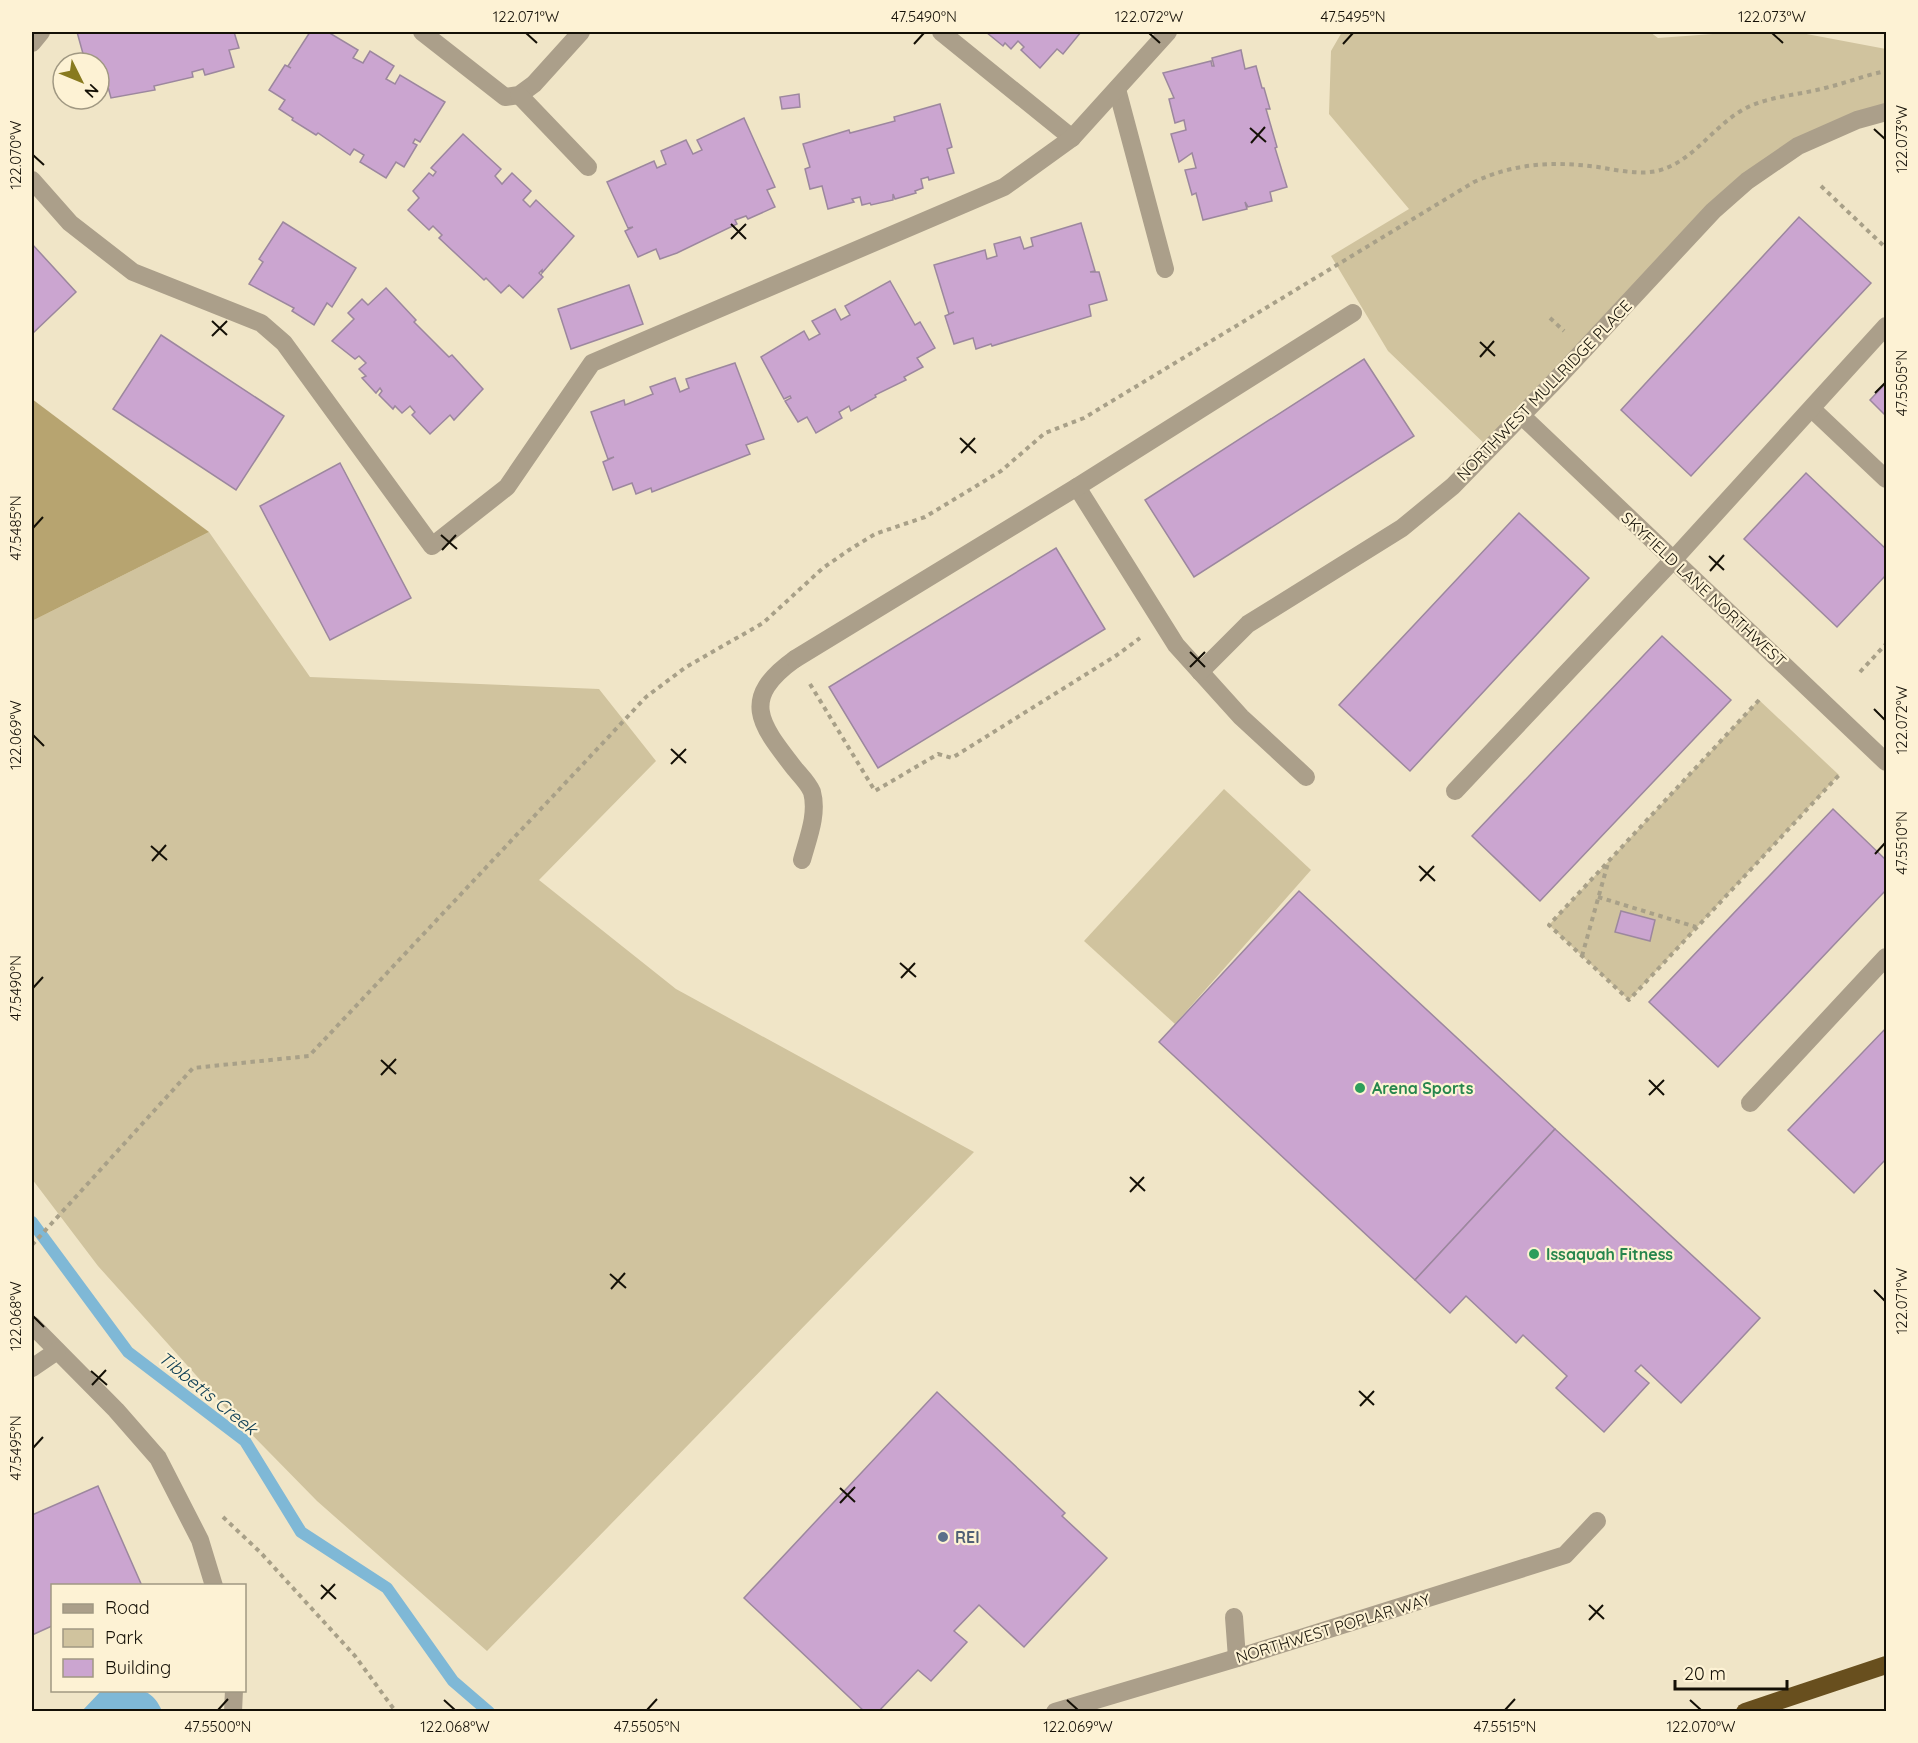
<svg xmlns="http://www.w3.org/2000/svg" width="1918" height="1743" viewBox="0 0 1918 1743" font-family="Quicksand,sans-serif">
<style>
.green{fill:#d0c39e}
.forest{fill:#b7a470}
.water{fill:#7fb8d6}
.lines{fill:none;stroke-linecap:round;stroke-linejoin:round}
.stream{stroke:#7fb8d6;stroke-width:12}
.building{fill:#cba5d0;stroke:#9c879e;stroke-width:1.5}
.path{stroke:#a8a088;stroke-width:4;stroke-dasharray:4.5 4.5;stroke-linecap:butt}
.service{stroke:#ab9f8a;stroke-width:18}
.minor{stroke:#ab9f8a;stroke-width:18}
.motorway{stroke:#684f1e;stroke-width:18}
.ticks{fill:none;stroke:#141006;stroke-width:2}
.leisure-dot{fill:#2e9e5b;stroke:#fdf2d4;stroke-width:2}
.service-dot{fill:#5c6f8a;stroke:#fdf2d4;stroke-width:2}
.labels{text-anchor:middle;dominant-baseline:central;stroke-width:4.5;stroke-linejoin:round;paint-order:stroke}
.street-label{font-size:16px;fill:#141006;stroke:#fdf2d4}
.leisure-label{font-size:16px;font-weight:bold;fill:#27864d;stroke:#fdf2d4;text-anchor:start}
.service-label{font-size:16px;font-weight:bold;fill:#4e5e75;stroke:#fdf2d4;text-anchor:start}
.water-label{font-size:18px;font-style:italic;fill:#134258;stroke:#fdf2d4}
.neatline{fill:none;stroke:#141006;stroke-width:2}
.ticks-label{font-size:15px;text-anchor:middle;fill:#141006}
</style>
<rect width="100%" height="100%" fill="#f0e5c7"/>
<g class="green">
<path d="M1342,32H1650L1658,38L1740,32H1796L1886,49V112L1770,164L1490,449L1388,351L1331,256L1409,209L1329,114L1331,51Z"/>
<path d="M209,532L310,677L599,689L656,761L539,880L676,989L974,1152L487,1651L317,1501L221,1403L98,1266L32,1179V621Z"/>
<path d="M1759,700L1839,775L1629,1000L1549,925Z"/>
<path d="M1224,789L1311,870L1175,1024L1084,941Z"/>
</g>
<path class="forest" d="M32,399L209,532L32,621Z"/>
<path class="water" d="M101,1691C129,1690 150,1682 162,1711H82Z"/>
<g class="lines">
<path class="stream" d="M32,1222L128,1352L245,1441L301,1532L387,1588L453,1681L489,1712"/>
</g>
<g class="building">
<path d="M77,32H234L239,48L229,50L234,67L205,75L203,69L192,72L193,77L154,86L155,90L111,98L108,87L99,89V63H82L93,60L85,61Z"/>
<path d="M310,32H328L358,50L353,58L363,63L370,51L394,66L386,79L395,84L400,75L445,102L420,142L415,139L413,143L417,145L404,167L396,162L386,178L360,162L364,155L354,149L350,155L318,133L316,135L292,120L293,118L279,109L285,100L269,90L285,65L291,68L288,66Z"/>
<path d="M986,32H1081L1063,54L1057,49L1040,68L1021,50L1024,47L1018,41L1011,49L1005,43L1003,46Z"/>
<path d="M1241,50L1245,69L1256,66L1262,88H1264L1270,109H1266L1277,147L1275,148L1287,187L1270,192L1272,201L1248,207L1245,202L1247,209L1203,220L1196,193L1192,195L1185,170L1196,168L1192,153L1179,162L1171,134L1186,130L1184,120L1175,123L1169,99L1174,98L1163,73L1211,61L1212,66H1214L1212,58Z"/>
<path d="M799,94L800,107L782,109L780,97Z"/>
<path d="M940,104L952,147L947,149L954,173L929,180L928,177L921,179L923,188L915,191L916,193L895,199L893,194V200L871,205L870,203L862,205L860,197L852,199L854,202L828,209L822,186L810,189L805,169L810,167L803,144L849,130L850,133L895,121L894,117Z"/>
<path d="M744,118L775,187L767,190L775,207L748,219L746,216L735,220L737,224L677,253L660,259L656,249L638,257L625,231L633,227L628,228L607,182L654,161L657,168L666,164L661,151L686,140L693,154L702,150L697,140Z"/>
<path d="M463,134L501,169L495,176L502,184L512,173L531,191L523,200L530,207L536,200L574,236L542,273V270L539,273L543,277L523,298L509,285L501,293L486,278L484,280L439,238L442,235L433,226L429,230L408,210L419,198L413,191L429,173L433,176L436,172L431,168Z"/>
<path d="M1799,217L1871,283L1691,476L1621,410Z"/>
<path d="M283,222L356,268L332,307L327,303L314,325L292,311L294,308L249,284L263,262L259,259Z"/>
<path d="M1081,223L1095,271L1090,272H1099L1107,300L1089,305L1091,316L992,346L991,344L976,349L973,338L954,344L945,316L954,312L949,314L934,265L985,250L987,259L997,256L994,244L1020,237L1024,249L1033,246L1031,238Z"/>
<path d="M32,244L76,292L32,334Z"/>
<path d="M890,281L915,325L920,322L935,348L917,358L923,367L904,377L906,380L875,395L876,397L851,411L849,406L839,412L842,418L816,433L807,417L798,422L785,401L791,398L790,396L784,399L761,357L804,331L809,340L820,334L812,321L835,309L841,320L850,315L845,306Z"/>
<path d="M629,285L643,324L571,349L558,309Z"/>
<path d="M386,288L416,320L414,322L449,357L452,355L483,389L454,420L450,415L430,434L412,415L415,412L410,406L402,413L395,406L393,409L379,395L382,391L380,388L376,393L362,378L366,376L359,369L366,363L359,356L355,359L332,341L354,319L348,313L362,299L368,305Z"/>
<path d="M161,335L284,416L236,490L113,409Z"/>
<path d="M1364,359L1414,436L1194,577L1145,500Z"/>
<path d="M735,363L764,439L746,445L750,454L652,492L651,488L636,494L632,483L613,490L603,462L614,457L608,459L591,412L624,400L625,405L653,394L650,387L675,378L680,392L689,388L686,379Z"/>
<path d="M1886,383V416L1870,400Z"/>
<path d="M340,463L411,598L330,640L260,506Z"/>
<path d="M1806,473L1886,549V575L1837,627L1744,539Z"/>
<path d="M1519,513L1589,578L1410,771L1339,705Z"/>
<path d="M1056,548L1105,629L878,768L829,687Z"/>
<path d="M1662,636L1731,700L1540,901L1472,836Z"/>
<path d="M1833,809L1886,860V890L1718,1067L1649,1002Z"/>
<path d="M1299,891L1555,1129L1415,1280L1159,1042Z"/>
<path d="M1621,911L1655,920L1650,941L1615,932Z"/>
<path d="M1886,1028V1159L1854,1193L1788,1130Z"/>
<path d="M1555,1129L1760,1318L1681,1403L1641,1365L1635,1371L1649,1383L1604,1432L1556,1388L1567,1376L1523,1335L1516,1343L1466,1296L1450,1313L1415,1280Z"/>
<path d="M937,1392L1065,1513L1062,1516L1107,1558L1024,1647L979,1605L954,1631L967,1642L931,1681L918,1670L878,1712H865L744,1598Z"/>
<path d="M98,1486L142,1586H52V1626L32,1635V1515Z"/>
</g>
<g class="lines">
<g class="path">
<path d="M1821,186L1886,248"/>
<path d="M1550,318L1564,331"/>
<path d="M1860,672L1886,644"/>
<path d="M810,684L875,791L938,754L952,758L1117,655L1140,638"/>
<path d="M1759,700L1549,925L1629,1000L1839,775"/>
<path d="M1598,897L1696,927"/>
<path d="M1582,956L1608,863"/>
<path d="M32,1245L193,1068L309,1056L646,697L686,667L763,623L823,568L849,550L875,534L925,517L1001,471L1045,433L1084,418L1474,182C1515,163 1553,161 1598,167C1617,170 1638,175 1657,171C1694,162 1713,125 1746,108C1770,96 1799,95 1825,88C1846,83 1866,75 1886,71"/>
<path d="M223,1517L261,1553L355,1656L396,1712"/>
</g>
<g class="service">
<path d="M422,32L505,97L519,95L534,84L581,32"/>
<path d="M941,32L1072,138"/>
<path d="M32,43L41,32"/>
<path d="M1117,89L1165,269"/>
<path d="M519,95L588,167"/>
<path d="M32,180L70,223L133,272L261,323L284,343L432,546L507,487L592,363L1004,187L1072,138L1168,32"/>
<path d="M1812,409L1886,479"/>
<path d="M795,659C739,699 760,724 795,769C801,776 809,784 812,792C818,814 808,838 802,860"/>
<path d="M1455,791L1674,559L1886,326"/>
<path d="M1750,1103L1886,957"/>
<path d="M32,1325L116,1410L158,1458L200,1540L214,1586"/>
<path d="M32,1368L57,1351"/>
<path d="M1234,1617L1237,1658"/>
<path d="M233,1712L234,1690"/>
</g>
<g class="minor">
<path d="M1522,416L1886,762"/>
<path d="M1077,487L1176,645L1241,717L1306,777"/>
<path d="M795,659L1077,487L1353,313"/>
<path d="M1200,672L1248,624L1402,528L1453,486L1553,383L1713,211L1747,181L1798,146L1857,120L1886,112"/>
<path d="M1055,1712L1237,1658L1565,1555L1597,1521"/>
</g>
<path class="motorway" d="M1745,1712L1886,1665"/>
</g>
<path class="ticks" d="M526,33L537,43M1149,33L1160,43M1772,33L1783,43M914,44L924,33M1343,44L1353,33M1250,128L1266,142M1874,129L1885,139M1251,143L1265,127M33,155L44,165M731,224L746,239M731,239L746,224M212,321L227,335M212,336L227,321M1480,342L1495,356M1480,357L1494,341M1875,393L1885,383M960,438L976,453M961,453L975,438M33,528L43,517M441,535L457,549M442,550L456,535M1709,556L1724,570M1710,571L1724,555M1190,652L1205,667M1190,667L1205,652M1874,709L1885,720M33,735L44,746M671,749L686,763M671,764L686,749M151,846L167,860M1875,854L1885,843M152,861L166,845M1419,866L1435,881M1420,881L1434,866M900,963L916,977M901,978L915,963M33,988L43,977M381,1060L396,1074M381,1075L396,1059M1649,1080L1664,1095M1649,1095L1664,1080M1130,1177L1145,1191M1130,1192L1144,1177M610,1274L626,1288M611,1289L625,1273M1874,1290L1885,1301M33,1316L44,1327M91,1371L107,1385M92,1385L106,1370M1359,1391L1374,1405M1360,1406L1374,1391M33,1448L43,1437M840,1488L855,1502M840,1503L855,1487M321,1585L336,1599M321,1599L335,1584M1589,1605L1604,1619M1589,1620L1603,1605M444,1700L455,1710M1067,1700L1078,1710M1690,1700L1701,1710M218,1710L228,1699M647,1710L657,1699M1505,1710L1515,1699"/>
<g class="leisure-dot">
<circle cx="1360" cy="1088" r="6"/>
<circle cx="1534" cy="1254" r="6"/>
</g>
<circle class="service-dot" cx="943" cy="1537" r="6"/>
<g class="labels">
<g class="street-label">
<text transform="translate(1544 390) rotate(-46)">NORTHWEST MULLRIDGE PLACE</text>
<text transform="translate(1704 589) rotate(43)">SKYFIELD LANE NORTHWEST</text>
<text transform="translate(1333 1628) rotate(-17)">NORTHWEST POPLAR WAY</text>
</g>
<g class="leisure-label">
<text x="1372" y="1088">Arena Sports</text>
<text x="1546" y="1254">Issaquah Fitness</text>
</g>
<g class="service-label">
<text x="955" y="1537">REI</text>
</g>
<g class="water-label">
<text transform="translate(208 1393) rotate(39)">Tibbetts Creek</text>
</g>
</g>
<rect width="1918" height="1743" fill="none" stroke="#fdf2d4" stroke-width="66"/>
<rect x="51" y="1584" width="195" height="108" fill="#fdf2d4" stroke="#a09882" stroke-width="1.5"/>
<rect x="63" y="1604" width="30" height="9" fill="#ab9f8a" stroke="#a09882" stroke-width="1.5"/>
<text x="105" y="1614" font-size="18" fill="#141006">Road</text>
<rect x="63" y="1629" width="30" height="18" fill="#d0c39e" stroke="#a09882" stroke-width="1.5"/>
<text x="105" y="1644" font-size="18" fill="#141006">Park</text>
<rect x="63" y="1659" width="30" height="18" fill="#cba5d0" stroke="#a09882" stroke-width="1.5"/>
<text x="105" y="1674" font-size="18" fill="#141006">Building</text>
<g transform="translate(81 81) rotate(133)"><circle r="28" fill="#fdf2d4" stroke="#a09882" stroke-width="1.5"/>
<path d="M0-4.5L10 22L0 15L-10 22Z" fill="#887a1f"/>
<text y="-9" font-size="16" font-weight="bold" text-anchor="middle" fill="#141006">N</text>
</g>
<path d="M1675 1680v9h112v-9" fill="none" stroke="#141006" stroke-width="3"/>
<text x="1684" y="1680" font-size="18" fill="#141006" stroke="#fdf2d4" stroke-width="4.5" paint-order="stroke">20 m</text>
<rect x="33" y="33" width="1852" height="1677" class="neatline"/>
<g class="ticks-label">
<text x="526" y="22">122.071°W</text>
<text x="924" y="22">47.5490°N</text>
<text x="1149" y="22">122.072°W</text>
<text x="1353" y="22">47.5495°N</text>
<text x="1772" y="22">122.073°W</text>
<text transform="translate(1902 139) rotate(-90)" y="5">122.073°W</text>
<text transform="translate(16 155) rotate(-90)" y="5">122.070°W</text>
<text transform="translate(1902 383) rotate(-90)" y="5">47.5505°N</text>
<text transform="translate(16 528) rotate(-90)" y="5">47.5485°N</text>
<text transform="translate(1902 720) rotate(-90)" y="5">122.072°W</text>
<text transform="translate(16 735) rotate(-90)" y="5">122.069°W</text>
<text transform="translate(1902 843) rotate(-90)" y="5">47.5510°N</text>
<text transform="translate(16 988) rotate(-90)" y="5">47.5490°N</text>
<text transform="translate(1902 1301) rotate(-90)" y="5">122.071°W</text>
<text transform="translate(16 1316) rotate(-90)" y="5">122.068°W</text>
<text transform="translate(16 1448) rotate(-90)" y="5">47.5495°N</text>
<text x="218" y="1732">47.5500°N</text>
<text x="455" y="1732">122.068°W</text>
<text x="647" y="1732">47.5505°N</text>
<text x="1078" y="1732">122.069°W</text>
<text x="1505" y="1732">47.5515°N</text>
<text x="1701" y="1732">122.070°W</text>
</g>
</svg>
